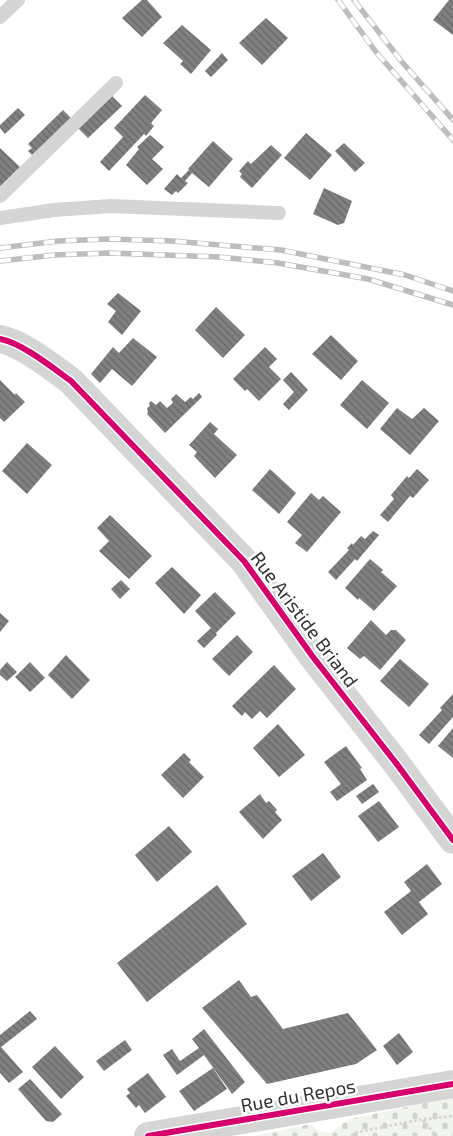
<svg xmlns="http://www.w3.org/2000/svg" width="453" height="1136" viewBox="0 0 453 1136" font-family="'Exo 2',sans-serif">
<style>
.cemetery{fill:url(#cemetery-stones)}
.building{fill:url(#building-back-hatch)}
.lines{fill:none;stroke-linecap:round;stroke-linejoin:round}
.path{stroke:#d5d5d5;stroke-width:3;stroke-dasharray:2.5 2.5;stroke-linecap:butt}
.lane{stroke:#d5d5d5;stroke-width:14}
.street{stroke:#d5d5d5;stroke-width:28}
.rail-casing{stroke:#bdbdbd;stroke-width:5.5}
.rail{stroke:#fff;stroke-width:4;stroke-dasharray:11;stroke-linecap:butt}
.cycleway-casing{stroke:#fff;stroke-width:9}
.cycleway{stroke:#d6006c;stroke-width:6}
.labels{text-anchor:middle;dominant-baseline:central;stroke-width:5;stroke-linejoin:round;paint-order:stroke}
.street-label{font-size:19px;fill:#313131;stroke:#fff}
</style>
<defs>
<pattern id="cemetery-stones" width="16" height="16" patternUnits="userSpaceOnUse" patternTransform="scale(1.25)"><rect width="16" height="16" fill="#f1f5ee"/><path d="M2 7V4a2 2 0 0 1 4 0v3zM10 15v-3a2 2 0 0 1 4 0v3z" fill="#cfd2cd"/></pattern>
<pattern id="building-back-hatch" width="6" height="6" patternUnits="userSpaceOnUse" patternTransform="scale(1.25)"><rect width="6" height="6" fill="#808080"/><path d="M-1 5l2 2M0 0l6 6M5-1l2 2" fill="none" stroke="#696969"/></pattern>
</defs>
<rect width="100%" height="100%" fill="#fff"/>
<path class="cemetery" d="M453,1097V1136H255L310,1124L318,1131L329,1133L350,1119Z"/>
<g class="building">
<path d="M142,0H147L162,17L142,37L122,18Z"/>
<path d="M449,0H453V35L433,20Z"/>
<path d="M266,18L288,38L262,65L239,43Z"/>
<path d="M182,25L211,50L191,74L180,64L183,61L163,43Z"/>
<path d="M222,53L228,60L211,77L205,71Z"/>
<path d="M145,95L162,110L151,123L154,126L146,136L144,134L109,171L100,162L123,137L114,128Z"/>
<path d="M112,96L122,106L88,138L78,128Z"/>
<path d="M18,108L25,115L5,134L0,128V125Z"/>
<path d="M63,110L71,118L32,155L28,151L32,148L28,144Z"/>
<path d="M306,133L332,155L310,180L284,158Z"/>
<path d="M150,135L164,147L152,159L163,169L147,185L126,165L139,149L137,147Z"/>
<path d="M213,141L233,159L209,187L192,173L185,181L188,183L178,193L176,191L172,195L164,189L177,174L181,178L189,170L188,169Z"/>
<path d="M344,143L365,163L355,172L335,151Z"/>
<path d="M271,145L282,155L252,188L240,177L242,174L239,171L248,161L251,164Z"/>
<path d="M0,148L20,167L0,187Z"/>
<path d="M324,188L352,201L344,223L338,225L313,214Z"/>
<path d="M118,293L141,311L122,335L108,322L116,311L107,304Z"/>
<path d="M216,307L245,335L223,358L195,330Z"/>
<path d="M331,335L358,361L341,380L312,354Z"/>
<path d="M133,338L157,357L132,386L112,369L100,383L91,374L113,347L119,353Z"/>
<path d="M265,347L277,359L269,367L281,379L259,401L247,389L245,391L233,379Z"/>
<path d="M291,372L308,390L289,410L283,404L294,392L283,380Z"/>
<path d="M0,380L15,395L16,393L25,402L4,422L0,418Z"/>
<path d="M362,380L389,403L367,429L340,405Z"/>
<path d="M199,393L202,397L165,433L147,414L148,412L147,408L150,406L149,403L151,401L156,405L160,401L167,408L173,403L171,399L176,394L185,402L191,397L193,399Z"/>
<path d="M397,408L412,419L424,408L439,421L410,455L380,429Z"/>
<path d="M210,422L218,429L214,434L237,455L215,478L194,456L197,452L189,445Z"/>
<path d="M27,443L52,465L27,494L2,471Z"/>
<path d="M270,469L296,493L279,514L252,490Z"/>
<path d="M417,469L429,480L413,498L410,496L388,522L380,515L394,499L391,495L407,476L409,478Z"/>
<path d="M311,493L319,500L323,496L341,512L307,552L295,543L302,535L287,522Z"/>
<path d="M110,515L152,556L129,579L99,551L109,541L97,528Z"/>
<path d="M373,531L379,535L357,561L355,559L336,580L328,572L349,550L347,548L352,543L353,545L361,536L365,539Z"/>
<path d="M370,559L383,570L381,572L397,586L374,611L359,598L358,600L345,588Z"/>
<path d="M172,567L201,595L184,614L155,583Z"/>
<path d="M121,580L130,589L120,599L111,589Z"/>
<path d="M215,592L236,613L216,633L217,635L204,648L197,641L211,628L195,611Z"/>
<path d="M0,613L9,621L0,632Z"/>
<path d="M371,620L386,635L391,630H396L406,640L380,670L364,656L360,659L347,648Z"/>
<path d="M237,635L253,652L229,676L212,659Z"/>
<path d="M66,655L90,680L72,699L48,675Z"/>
<path d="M400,659L429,684L409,707L380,681Z"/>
<path d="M7,662L17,672L7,681L0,675V670Z"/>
<path d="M30,662L45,678L30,692L15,677Z"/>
<path d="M274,665L296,689L267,718L260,711L252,719L245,712L242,716L232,706Z"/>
<path d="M453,694V717L429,744L419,735L442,710L440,708Z"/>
<path d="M278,724L305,755L279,777L253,748Z"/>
<path d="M453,728V758L438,746Z"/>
<path d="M346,746L362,768L360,769L367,780L337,801L330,792L341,784L324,762Z"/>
<path d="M184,753L191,760L189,762L204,777L183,798L161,775Z"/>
<path d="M373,784L379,792L362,804L356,796Z"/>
<path d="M260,794L266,803L269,801L277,810L275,812L282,820L263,839L239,812Z"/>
<path d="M379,801L399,827L378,842L358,816Z"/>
<path d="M169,826L192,852L157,882L135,855Z"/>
<path d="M323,853L341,877L311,901L292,876Z"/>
<path d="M427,864L442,884L419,902L428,914L402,935L384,912L411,891L404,882Z"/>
<path d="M217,885L247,924L147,1002L117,963Z"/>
<path d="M239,980L251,997L257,995L283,1029L348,1013L377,1050L356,1064L267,1084L202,1008Z"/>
<path d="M30,1011L37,1019L1,1047L23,1072L9,1083L0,1073V1035Z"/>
<path d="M204,1029L245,1082L232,1094L204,1055L177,1075L163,1055L172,1049L180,1061L199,1048L192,1039Z"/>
<path d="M399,1033L413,1052L397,1065L383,1046Z"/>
<path d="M125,1040L132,1050L104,1071L96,1061Z"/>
<path d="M55,1046L84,1077L61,1099L32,1067Z"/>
<path d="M213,1068L227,1089L194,1111L179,1091Z"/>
<path d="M148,1073L166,1097L145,1113L139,1105L136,1108L126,1096L130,1093L127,1089Z"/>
<path d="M30,1079L62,1114L53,1122L46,1121L18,1089Z"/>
</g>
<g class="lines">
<g class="path">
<path d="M423,1120L436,1136"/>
<path d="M352,1136L354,1133L363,1131L418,1120L453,1116"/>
</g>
<g class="lane">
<path d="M0,17L18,0"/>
<path d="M0,196L116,83"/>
<path d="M0,218L54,210L111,206L279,213"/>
</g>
<g class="street">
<path d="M0,339C22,343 53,368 71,381L244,561L313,657L396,763L453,840"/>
<path d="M148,1136L453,1084"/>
</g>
<g class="rail-casing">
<g id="rail">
<path d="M338,0L376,52L453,140"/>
<path d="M354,0L402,62L453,120"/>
<path d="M0,248L58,241L109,239L172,241L281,250L405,275L453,291"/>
<path d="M0,261L54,255L109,253L219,257L278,263L368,279L453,305"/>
</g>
</g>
<use href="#rail" class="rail"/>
<g class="cycleway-casing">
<g id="cycleway">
<path d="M0,339C22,343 53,368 71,381L244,561L313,657L396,763L453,840"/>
<path d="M148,1136L453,1084"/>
</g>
</g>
<use href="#cycleway" class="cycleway"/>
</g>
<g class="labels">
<g class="street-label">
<text transform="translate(305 619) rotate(53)">Rue Aristide Briand</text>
<text transform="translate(298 1095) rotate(-10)">Rue du Repos</text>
</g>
</g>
</svg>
